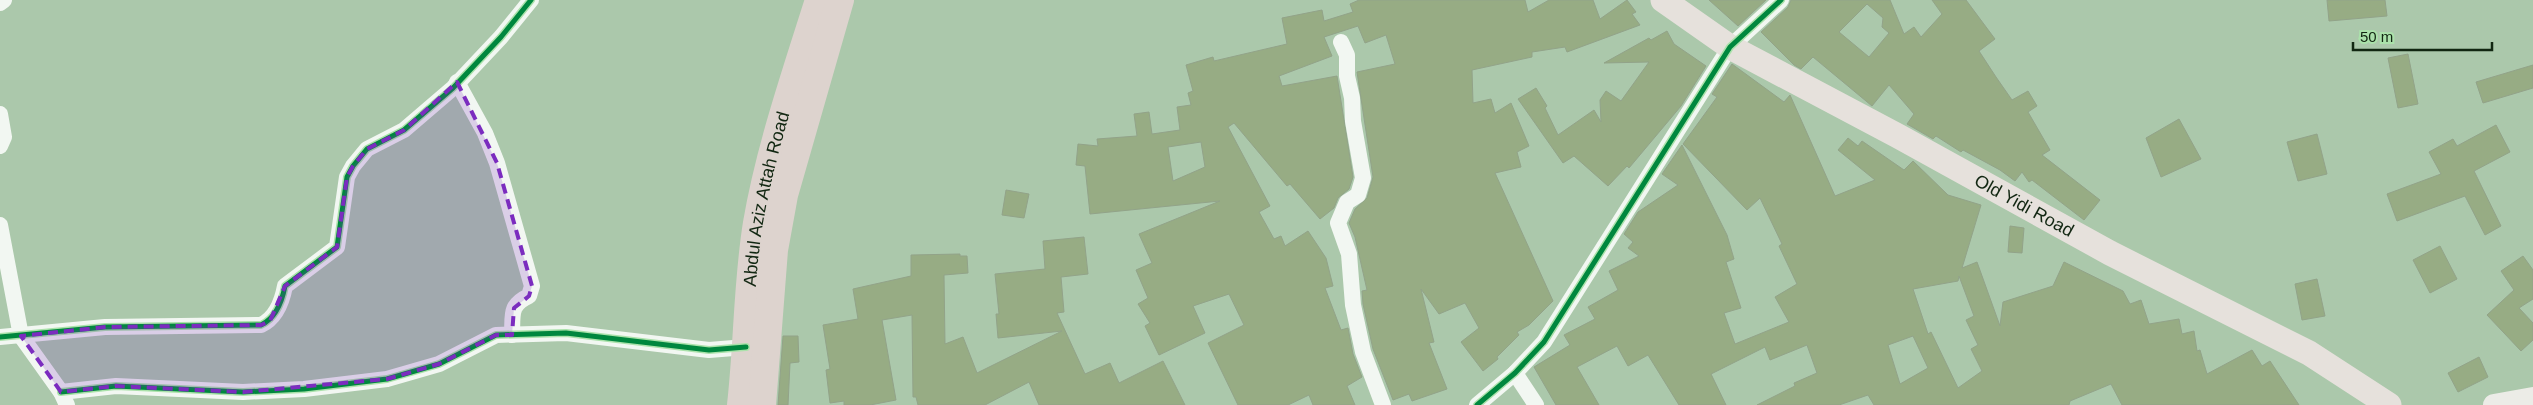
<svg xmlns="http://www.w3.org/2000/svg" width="2533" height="405" viewBox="0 0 2533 405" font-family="Helvetica,sans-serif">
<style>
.building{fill:#97ac84;stroke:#92a389;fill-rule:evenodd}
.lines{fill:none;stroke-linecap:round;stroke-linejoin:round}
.street{stroke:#f2f7f2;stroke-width:16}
.secondary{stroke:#ecece7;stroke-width:22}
.primary{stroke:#e6e1dc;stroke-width:25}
.highway{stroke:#ddd3ce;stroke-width:28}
.cycleway-casing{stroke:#abe2ab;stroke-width:8}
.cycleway{stroke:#00873e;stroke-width:5}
.marked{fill:#7b2cbf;fill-opacity:0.2;stroke:#7b2cbf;stroke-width:4;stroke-dasharray:10 6;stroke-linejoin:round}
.labels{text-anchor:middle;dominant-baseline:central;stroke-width:5;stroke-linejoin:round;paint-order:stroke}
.street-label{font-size:18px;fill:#122712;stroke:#abe2ab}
</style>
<rect width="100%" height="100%" fill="#abc8ab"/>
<g class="building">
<path d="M1359,0H1525L1528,12L1549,0H1593L1600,19L1627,0L1636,12L1632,14L1640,25L1567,52L1565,47L1532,52V57L1472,70L1473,103L1491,99L1495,113L1511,103L1529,146L1517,152L1521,167L1495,173L1553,301L1529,325L1517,332L1519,335L1497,357L1498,359L1483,371L1461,342L1479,328L1465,303L1439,314L1421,289L1434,342L1429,343L1447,389L1412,401L1409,394L1393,400L1373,349L1363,304L1362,291L1367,290L1355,237L1349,223L1355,209L1367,198L1373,177L1357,72L1395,64L1386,35L1365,43L1358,26L1324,37L1332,56L1279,76L1282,86L1337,76L1353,177L1349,189L1338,198L1334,208L1320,219L1290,184L1287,186L1234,123L1228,127L1270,206L1259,212L1274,239L1281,236L1285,246L1308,231L1326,258L1333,286L1325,288L1341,330L1348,328L1353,354L1362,377L1347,386L1355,405H1313L1309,395L1288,405H1238L1208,343L1244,325L1229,294L1193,306L1205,333L1159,355L1145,326L1150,323L1138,304L1148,298L1136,270L1152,263L1139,234L1220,201L1090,214L1085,166L1076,165L1078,144L1098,146L1097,139L1137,136L1134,114L1149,112L1152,134L1180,130L1177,107L1191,105L1188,93L1193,91L1186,65L1213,57L1214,61L1287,44L1282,18L1322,10L1324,21L1353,12L1350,4ZM1201,142L1205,167L1173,181L1168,147Z"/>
<path d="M1709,0H1766L1738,26Z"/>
<path d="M1791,0H1890L1904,34L1914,27L1921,37L1942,14L1932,0H1966L1995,39L1979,51L1996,77L2012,100L2028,91L2037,106L2028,112L2050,150L2042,155L2100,200L2084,220L2032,180L2029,182L2022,172L2015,181L2000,170L1963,150L1961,152L1936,136L1933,139L1907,124L1914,114L1889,85L1872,106L1813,57L1801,69L1794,65L1761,32L1788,7ZM1867,4L1883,18L1882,27L1889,33L1869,57L1839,32Z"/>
<path d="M2327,0H2385L2387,16L2329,21Z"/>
<path d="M1667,31L1674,44L1706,66L1681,106L1629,168L1627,166L1608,186L1574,156L1563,163L1518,99L1536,88L1547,106L1545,108L1558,135L1594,110L1601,122L1600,100L1606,91L1621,101L1649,62L1604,63L1649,38L1651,40Z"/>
<path d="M2408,54L2418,104L2398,108L2388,58Z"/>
<path d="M1732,64L1784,102L1790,95L1835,196L1875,180L1838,150L1848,138L1858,146L1862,141L1904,170L1913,161L1948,195L1981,205L1962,268L1977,262L2000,326L2003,302L2053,286L2064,262L2123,291L2130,304L2141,300L2149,324L2179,319L2182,334L2194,331L2197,351L2200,350L2207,374L2252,350L2262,366L2270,361L2299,405H2122L2111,384L2070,401L2069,405H1874L1868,395L1839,405H1757L1795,386L1794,383L1817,373L1807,345L1770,360L1765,347L1711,374L1726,405H1679L1648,355L1628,366L1617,346L1577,367L1599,405H1556L1534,367L1570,345L1564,335L1595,319L1588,307L1618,290L1609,271L1639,256L1628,248L1633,242L1624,234L1638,212L1678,185L1662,174L1682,145L1727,235L1734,259L1726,262L1741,308L1724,313L1735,344L1789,322L1775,297L1797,284L1779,246L1782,244L1760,198L1747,210L1683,144L1717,97L1712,94ZM1959,276L1974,316L1966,320L1978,345L1971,349L1982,371L1958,388L1931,332L1928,334L1913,289L1958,281ZM1913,336L1928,368L1900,384L1888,345Z"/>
<path d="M2533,65V88L2483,103L2476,82Z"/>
<path d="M2179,119L2201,159L2161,177L2146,138Z"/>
<path d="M2496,125L2510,152L2474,171L2501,226L2485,235L2465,196L2397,221L2387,194L2441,174L2429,152L2453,139L2457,146Z"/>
<path d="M2317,134L2327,174L2298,181L2287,142Z"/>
<path d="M1006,190L1029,194L1024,218L1002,215Z"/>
<path d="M2010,226L2024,228L2022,253L2008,252Z"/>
<path d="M1084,237L1088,274L1061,277L1064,312L1057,313L1085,374L1110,363L1119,383L1163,361L1185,405H1039L1029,382L985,405H918L916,397H913L912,315L882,320L896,400L870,405H844V401L830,403L826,370L830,369L823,325L858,319L853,289L911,276V255L960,254V256H967L968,273L944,275L945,344L963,337L977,373L1062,331L998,338L996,314H999L995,274L1045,269L1043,241Z"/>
<path d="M2440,246L2457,279L2430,293L2413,260Z"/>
<path d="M2523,256L2533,270V299L2519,308L2533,323V340L2521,351L2487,315L2514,290L2501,271Z"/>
<path d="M2317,279L2325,316L2302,320L2295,284Z"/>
<path d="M783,336H798L799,362L790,363L788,405H778Z"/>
<path d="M2479,357L2488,377L2458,392L2448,373Z"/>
</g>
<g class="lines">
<g class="street">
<path d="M0,3L4,0"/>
<path d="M1341,42L1347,55V76L1352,98L1353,121L1363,178L1358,195L1347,202L1338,223L1349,254L1353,305L1363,352L1383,405"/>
<path d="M457,82L485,133L497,163L532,286L529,296C509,305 513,315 512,335"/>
<path d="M0,114L4,137L0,146"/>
<path d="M0,225L21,336L61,392L67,405"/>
<path d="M0,337L105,327L261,325C276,318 282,302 285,286L337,247L347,177L353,166L367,149L404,130L453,88L501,37L531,0"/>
<path d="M1515,373L1536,405"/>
<path d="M61,392L116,386L243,392L304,389L387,379L439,364L496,335L566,333L709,350L746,347"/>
<path d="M1477,405L1515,373L1544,342L1730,47L1781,0"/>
</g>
<path class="secondary" d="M2494,405L2533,398"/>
<path class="primary" id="s1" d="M1663,0L1730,47L1898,136L2110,253L2309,353L2389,405"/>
<g class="highway">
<path id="s2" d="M741,405C748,344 747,284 757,223C770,148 796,73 819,0"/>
<path d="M762,405L774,250L784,195L840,0"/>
</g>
<g class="cycleway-casing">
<g id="cycleway">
<path d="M0,337L105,327L261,325C276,318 282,302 285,286L337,247L347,177L353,166L367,149L404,130L453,88L501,37L531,0"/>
<path d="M61,392L116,386L243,392L304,389L387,379L439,364L496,335L566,333L709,350L746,347"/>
<path d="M1477,405L1515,373L1544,342L1730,47L1781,0"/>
</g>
</g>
<use href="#cycleway" class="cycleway"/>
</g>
<path class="marked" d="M457,82L497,163L532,286L529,296L514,308L512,335H496L439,364L387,379L243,392L116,386L61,392L21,336L105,327L261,325L270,321L285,286L337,247L347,177L353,166L367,149L404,130Z"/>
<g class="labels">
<g class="street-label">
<text stroke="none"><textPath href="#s2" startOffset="208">Abdul Aziz Attah Road</textPath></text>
<text stroke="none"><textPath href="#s1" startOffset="416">Old Yidi Road</textPath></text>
</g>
</g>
<path d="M2353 42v8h139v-8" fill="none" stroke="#122712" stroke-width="2.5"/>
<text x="2360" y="42" font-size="15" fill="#122712" stroke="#abe2ab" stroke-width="4" paint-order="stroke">50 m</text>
</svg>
